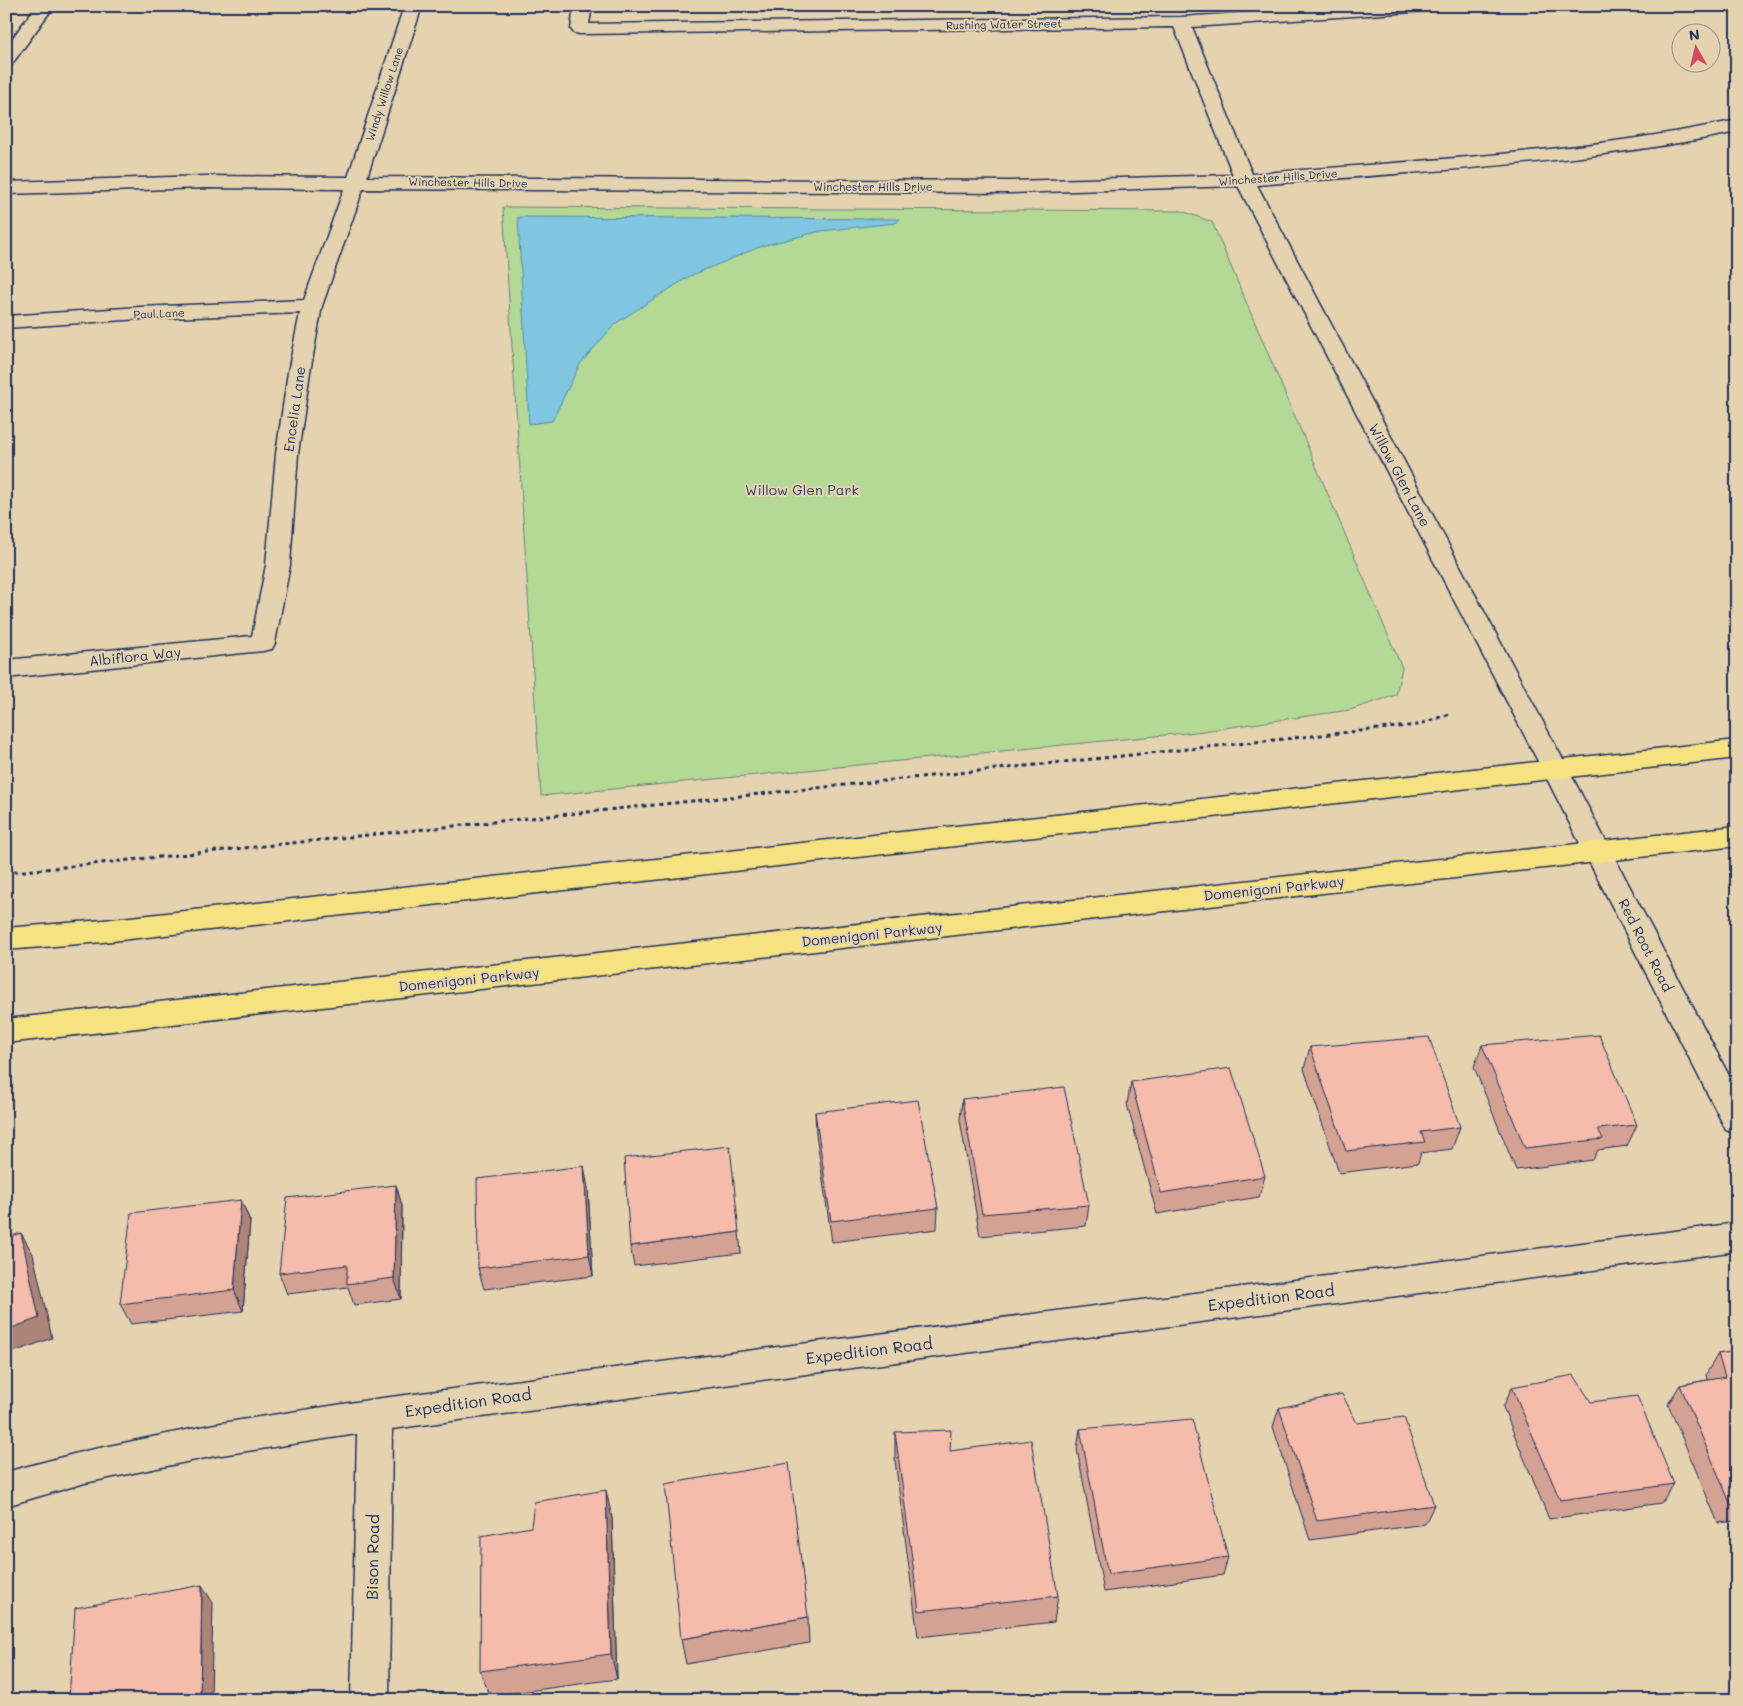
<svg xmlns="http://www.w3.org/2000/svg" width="1743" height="1706" viewBox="0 0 1743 1706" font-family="Mali,sans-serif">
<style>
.green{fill:#b3d995;stroke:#67847a}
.water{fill:#80c6e1;stroke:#588aad}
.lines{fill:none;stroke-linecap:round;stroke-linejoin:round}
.minor-casing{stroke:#1b2f5e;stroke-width:3}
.major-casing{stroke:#1b2f5e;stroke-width:3}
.path{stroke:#1b2f5e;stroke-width:3;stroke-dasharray:4 4;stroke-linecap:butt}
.minor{fill:#e5d3b0;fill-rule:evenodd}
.major{fill:#f7e281;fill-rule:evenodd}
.wall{fill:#d3a293;stroke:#1b2f5e}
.shaded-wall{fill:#ac8478;stroke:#1b2f5e}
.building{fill:#f5bcab;stroke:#1b2f5e}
.labels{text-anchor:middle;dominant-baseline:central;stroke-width:4;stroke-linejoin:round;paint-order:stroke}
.far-street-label{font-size:11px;fill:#1b2f5e;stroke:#e5d3b0}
.street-label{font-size:14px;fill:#1b2f5e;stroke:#e5d3b0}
.park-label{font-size:14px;fill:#2a4064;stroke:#e5d3b0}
.near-street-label{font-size:16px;fill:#1b2f5e;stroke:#e5d3b0}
</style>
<rect width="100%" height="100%" fill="#e5d3b0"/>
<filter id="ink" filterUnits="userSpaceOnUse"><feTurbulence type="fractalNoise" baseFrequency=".02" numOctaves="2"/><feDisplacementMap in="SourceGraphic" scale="10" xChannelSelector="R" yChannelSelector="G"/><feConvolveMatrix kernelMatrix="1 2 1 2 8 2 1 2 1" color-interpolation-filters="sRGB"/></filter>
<g filter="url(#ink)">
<path class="green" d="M503,207L1182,211L1212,222L1402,668L1396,695L1350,710L1196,732L541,796Z"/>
<path class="water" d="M518,217L900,219L896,223L821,231L762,246L690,276L616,323L580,364L552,421L529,424Z"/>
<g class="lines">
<g class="minor-casing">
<g id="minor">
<path d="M36,6H54L12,64L6,65V47Z"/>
<path d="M404,6H422L367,177L1010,181L1233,175L1174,27L580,34L574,33L571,29L574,6H592L589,24L1181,17L1343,6H1437L1434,10L1428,11L1192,27L1252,174C1414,160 1578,154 1737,120V132C1580,165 1417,171 1257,185L1568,769L1737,1091V1134L1726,1130L1542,769L1238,186L1010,193L363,189L322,306L310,372L298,454L290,565L275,643L272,649L263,651L6,678V660L252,636L266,565L276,454L288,372L300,313L140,319L6,328V316L140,307L304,300L344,189L206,188L6,194V182L206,176L348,177Z"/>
<path d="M1737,1223V1251L392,1429L389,1700H351L357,1434L215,1456L85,1483L6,1506V1472L85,1451L215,1424L375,1399Z"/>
</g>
</g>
<g class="major-casing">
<g id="major">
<path d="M1737,740V758L103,942L6,950V928L103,920Z"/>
<path d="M1737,826V846L6,1043V1019Z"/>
</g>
</g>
<path class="path" d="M6,873L1417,725L1450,714"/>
<use href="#minor" class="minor"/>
<use href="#major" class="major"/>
</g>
<g class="wall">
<path d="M1482,1045L1637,1125L1627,1146L1598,1150L1593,1160L1516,1170L1474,1067Z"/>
<path d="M1310,1047L1460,1127L1452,1149L1421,1153L1418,1163L1339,1173L1304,1069Z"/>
<path d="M1131,1082L1265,1176L1259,1197L1157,1214L1127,1104Z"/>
<path d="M962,1099L1089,1205L1086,1226L980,1236L960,1120Z"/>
<path d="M815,1112L938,1208L937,1229L832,1242L816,1134Z"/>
<path d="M396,1185L402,1206L401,1299L354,1305L348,1287L287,1294L279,1273Z"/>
<path d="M588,1188L593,1276L484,1289L478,1268Z"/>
<path d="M241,1200L250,1221L243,1311L131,1324L120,1304Z"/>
<path d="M739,1232L741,1253L634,1266L630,1246Z"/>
<path d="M1737,1351V1521L1718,1523L1668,1404L1680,1385L1707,1380L1706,1374L1718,1354Z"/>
<path d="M1512,1387L1591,1402L1674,1484L1661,1503L1549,1519L1503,1407Z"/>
<path d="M1279,1408L1357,1423L1434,1505L1425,1524L1310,1540L1273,1427Z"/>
<path d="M1080,1429L1228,1557L1223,1575L1104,1592L1077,1449Z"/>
<path d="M895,1432L950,1451L1058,1596L1054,1622L918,1637L895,1460Z"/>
<path d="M612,1518L617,1679L490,1696L480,1671Z"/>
<path d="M808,1617L809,1643L686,1664L681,1639Z"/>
</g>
<g class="shaded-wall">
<path d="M584,1166L588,1188L593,1276L589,1255Z"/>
<path d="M396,1185L402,1206L401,1299L394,1278Z"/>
<path d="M241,1200L250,1221L243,1311L234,1290Z"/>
<path d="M21,1233L33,1254L52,1338L6,1355V1330Z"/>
<path d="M606,1490L612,1518L617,1679L611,1654Z"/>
<path d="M202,1585L213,1603L211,1700H200Z"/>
</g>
<g class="building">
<path d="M1599,1035L1637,1125L1598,1129L1603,1139L1525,1148L1482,1045Z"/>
<path d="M1429,1037L1460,1127L1421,1132L1425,1142L1346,1151L1310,1047Z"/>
<path d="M1231,1068L1265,1176L1161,1193L1131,1082Z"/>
<path d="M1064,1087L1089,1205L982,1214L962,1099Z"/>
<path d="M918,1100L938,1208L831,1221L815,1112Z"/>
<path d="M730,1146L739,1232L630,1246L624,1158Z"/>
<path d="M584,1166L589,1255L478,1268L477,1179Z"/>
<path d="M396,1185L394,1278L347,1284V1265L279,1273L287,1198Z"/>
<path d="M241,1200L234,1290L120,1304L131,1213Z"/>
<path d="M21,1233L39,1318L6,1330V1238Z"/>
<path d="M1737,1351V1504L1731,1505L1680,1385L1725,1377L1718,1354Z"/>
<path d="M1574,1375L1591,1402L1637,1396L1674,1484L1560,1500L1512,1387Z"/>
<path d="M1342,1394L1357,1423L1404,1417L1434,1505L1317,1521L1279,1408Z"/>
<path d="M1192,1419L1228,1557L1108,1574L1080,1429Z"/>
<path d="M951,1430L950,1451L1031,1440L1058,1596L919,1611L895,1432Z"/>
<path d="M789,1463L808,1617L681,1639L665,1484Z"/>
<path d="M606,1490L611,1654L480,1671L481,1536L531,1527L534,1502Z"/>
<path d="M202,1585L200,1700H69L75,1608Z"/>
</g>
</g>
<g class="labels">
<g class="far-street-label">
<text transform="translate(1004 24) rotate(-1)">Rushing Water Street</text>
<text transform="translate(384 94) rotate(-72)">Windy Willow Lane</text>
<text transform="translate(1278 177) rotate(-4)">Winchester Hills Drive</text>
<text transform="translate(468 182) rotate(1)">Winchester Hills Drive</text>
<text x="873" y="186">Winchester Hills Drive</text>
<text transform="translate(159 313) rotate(-2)">Paul Lane</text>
</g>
<g class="street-label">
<text transform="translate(294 409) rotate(-82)">Encelia Lane</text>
<text transform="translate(1400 475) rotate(62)">Willow Glen Lane</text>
<text transform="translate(135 656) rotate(-6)">Albiflora Way</text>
<text transform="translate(1274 888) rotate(-6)">Domenigoni Parkway</text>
<text transform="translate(872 934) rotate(-6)">Domenigoni Parkway</text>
<text transform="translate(1646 945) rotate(63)">Red Root Road</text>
<text transform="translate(469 979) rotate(-6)">Domenigoni Parkway</text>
</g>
<g class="park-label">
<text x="802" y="489">Willow Glen Park</text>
</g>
<g class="near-street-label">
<text transform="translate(1271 1297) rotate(-7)">Expedition Road</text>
<text transform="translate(869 1350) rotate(-7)">Expedition Road</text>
<text transform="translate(468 1402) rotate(-8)">Expedition Road</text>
<text transform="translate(372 1557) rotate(-89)">Bison Road</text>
</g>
</g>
<rect width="1743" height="1706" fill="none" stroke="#e5d3b0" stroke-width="25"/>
<rect x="12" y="12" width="1718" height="1681" fill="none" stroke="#1b2f5e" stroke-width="2" filter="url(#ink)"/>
<g transform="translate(1696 48) rotate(352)"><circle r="24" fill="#e5d3b0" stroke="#94918f"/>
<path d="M0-4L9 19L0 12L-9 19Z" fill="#d1495b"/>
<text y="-8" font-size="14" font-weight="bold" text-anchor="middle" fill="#1b2f5e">N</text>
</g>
</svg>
